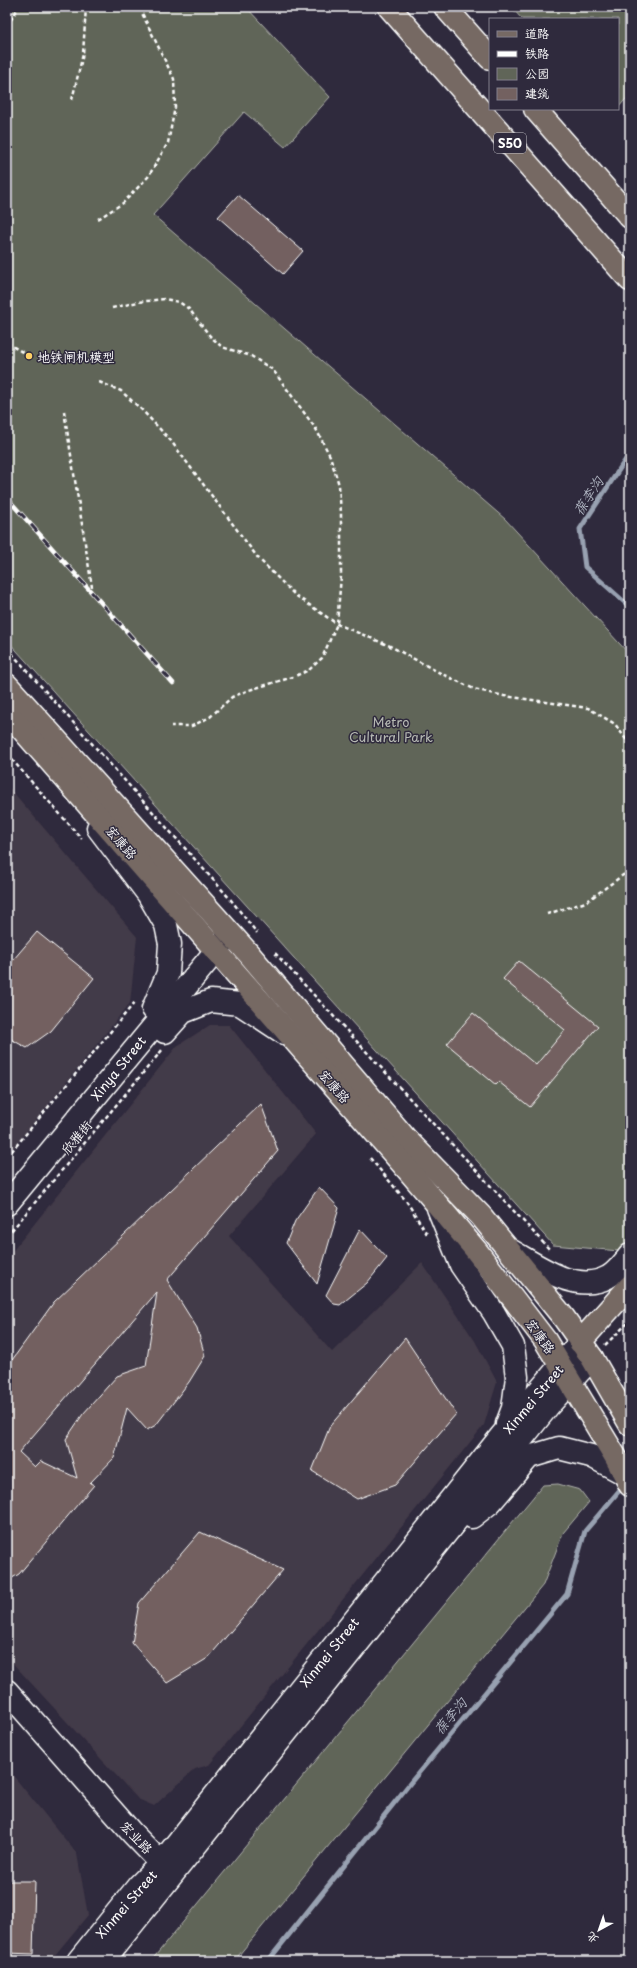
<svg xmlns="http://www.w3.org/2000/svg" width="637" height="1968" viewBox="0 0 637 1968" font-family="'Playpen Sans','LXGW WenKai TC',sans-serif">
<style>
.built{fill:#433a48}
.green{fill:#606558;stroke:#b0b2ac}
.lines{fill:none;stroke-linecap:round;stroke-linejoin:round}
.stream{stroke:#98a1b1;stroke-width:5}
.building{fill:#736160;stroke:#fff;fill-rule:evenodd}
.secondary-casing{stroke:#fff;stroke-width:25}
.primary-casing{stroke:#fff;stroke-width:25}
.highway-casing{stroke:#fff;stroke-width:25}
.path{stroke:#fff;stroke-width:2.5;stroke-dasharray:4 3;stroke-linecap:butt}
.secondary{stroke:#2f2a3d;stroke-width:22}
.primary{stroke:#766964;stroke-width:22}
.highway{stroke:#766964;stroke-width:22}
.rail-casing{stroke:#fff;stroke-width:4.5}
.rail{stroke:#2f2a3d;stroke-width:3;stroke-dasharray:9;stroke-linecap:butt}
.poi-dot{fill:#ffd166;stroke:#2f2a3d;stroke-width:1.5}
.labels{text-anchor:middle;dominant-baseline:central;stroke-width:3;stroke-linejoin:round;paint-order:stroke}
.shield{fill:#2f2a3d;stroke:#c1bfc5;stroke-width:1}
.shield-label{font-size:12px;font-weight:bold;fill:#fff}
.poi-label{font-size:13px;fill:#fff;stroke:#2f2a3d;text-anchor:start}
.park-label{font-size:13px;fill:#b7bab4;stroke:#2f2a3d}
.street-label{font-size:13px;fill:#fff;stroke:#2f2a3d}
.water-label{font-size:14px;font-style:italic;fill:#b2b8c4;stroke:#2f2a3d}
</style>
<rect width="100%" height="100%" fill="#2f2a3d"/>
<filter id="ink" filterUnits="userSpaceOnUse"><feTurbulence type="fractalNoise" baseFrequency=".025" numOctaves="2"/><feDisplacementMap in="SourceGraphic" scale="8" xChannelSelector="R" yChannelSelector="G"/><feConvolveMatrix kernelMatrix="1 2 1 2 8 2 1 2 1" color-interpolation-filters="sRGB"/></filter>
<g filter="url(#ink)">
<g class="built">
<path d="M7,785L137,937L130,1003L7,1156Z"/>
<path d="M210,1025H229L316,1134L229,1236L332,1352L422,1263L475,1341L497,1382L484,1425L209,1765L195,1769L154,1806L138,1799L7,1657V1258L177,1046Z"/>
<path d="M7,1768L77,1854L88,1915L50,1961H7Z"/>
</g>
<g class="green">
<path d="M7,7H246L330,97L285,147L244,112L153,215L505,519L630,655V1237L619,1251L553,1245L7,640Z"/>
<path d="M511,7H630V94L618,108V19H522Z"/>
<path d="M558,1484L580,1490L589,1502L563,1533L543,1585L234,1961H151L543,1485Z"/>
</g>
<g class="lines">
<g class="stream">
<path d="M630,453L580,529L585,567L630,607"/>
<path d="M268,1961L411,1782L567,1594L585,1531L624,1485"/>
</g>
</g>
<g class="building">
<path d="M238,195L303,251L283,274L218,217Z"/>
<path d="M37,932L94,978L51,1031L27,1048L7,1037V967Z"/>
<path d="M519,961L598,1026L530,1107L499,1082L496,1085L447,1044L473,1013L536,1065L565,1030L503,979Z"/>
<path d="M261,1104L278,1151L167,1280L197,1328L205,1356L189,1382L156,1425L147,1430L127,1408L114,1458L90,1483L94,1485L19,1574L7,1581V1367L54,1302ZM157,1292L146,1366L117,1376L83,1414L66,1439L77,1478L41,1461L35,1467L19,1452Z"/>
<path d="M319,1187L339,1208L317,1284L286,1243L295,1221Z"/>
<path d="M360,1229L387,1258L367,1283L340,1305L334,1304L326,1295Z"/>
<path d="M405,1338L456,1414L395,1485L357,1499L312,1471L330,1426Z"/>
<path d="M200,1532L283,1570L208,1658L167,1683L132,1643L139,1603Z"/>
<path d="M7,1881H35L33,1954L7,1953Z"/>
</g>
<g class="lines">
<g class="secondary-casing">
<g id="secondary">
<path d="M98,828L148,894L166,925L170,944L168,973L153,1009"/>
<path d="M165,1032L183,1012L211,1001L240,1004L284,1033"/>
<path d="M7,1204L228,936"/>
<path d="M438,1208L461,1265L494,1313L513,1346L517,1377L513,1408L507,1424"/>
<path d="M508,1249C536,1264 575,1295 608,1277C616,1273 624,1262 630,1255"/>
<path d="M472,1517L491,1502L529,1457L559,1448L591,1456L625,1474"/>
<path d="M7,1691L132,1833L161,1863L168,1874"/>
<path d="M78,1961L139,1885L161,1863L501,1436L580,1342"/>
<path d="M103,1961L549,1405L592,1358"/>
</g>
</g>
<g class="primary-casing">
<g id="primary">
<path d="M7,685L249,954L406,1139L481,1216L564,1318L592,1358L630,1424"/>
<path d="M7,712L408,1170L475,1249L545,1340L615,1456L630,1485"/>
</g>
</g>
<g class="highway-casing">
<g id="highway">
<path d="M389,7L630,280"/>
<path d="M445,7L490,58"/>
<path d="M535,109L630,217"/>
<path d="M580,1342L630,1286"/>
</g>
</g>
<g class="path">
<path d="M7,26L19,7"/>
<path d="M72,100L83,54L86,7"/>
<path d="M98,219L123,203L148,177L168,143L175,107L174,79L139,7"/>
<path d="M112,308L138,302L165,299L179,302L189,309L210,336L222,347L251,356L273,370L316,429L330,456L339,485L341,513V576L337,624L322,658L309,670L293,677L249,690L232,697L210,717L192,726H171"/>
<path d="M7,343L29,356"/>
<path d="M99,382L121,391L142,410L171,441L258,558L295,595L337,624L390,646L442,674L474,689L504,696L588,708L615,724L630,745"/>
<path d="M64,411L92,587"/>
<path d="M7,648L231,900L257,933"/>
<path d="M7,754L82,839"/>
<path d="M547,914L586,902L630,870"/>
<path d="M275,953L550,1250"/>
<path d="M7,1157L135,1002"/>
<path d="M370,1158L407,1202L427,1234"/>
<path d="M7,1236L163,1049"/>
<path d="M605,1345L630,1321"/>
</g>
<use href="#secondary" class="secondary"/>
<use href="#primary" class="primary"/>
<use href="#highway" class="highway"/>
<g class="rail-casing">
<path id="rail" d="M7,498L173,683"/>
</g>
<use href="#rail" class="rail"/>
</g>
</g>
<circle class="poi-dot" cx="29" cy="356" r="4"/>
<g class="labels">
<rect class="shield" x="494" y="133" width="32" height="20" rx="3"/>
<g class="shield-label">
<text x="510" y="143">S50</text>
</g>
<g class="poi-label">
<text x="37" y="356">地铁闸机模型</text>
</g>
<g class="park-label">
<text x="391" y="721">Metro<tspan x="391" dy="15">Cultural Park</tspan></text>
</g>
<g class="street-label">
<text transform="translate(122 842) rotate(49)">宏康路</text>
<text transform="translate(118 1068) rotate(-51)">Xinya Street</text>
<text transform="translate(335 1086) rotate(49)">宏康路</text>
<text transform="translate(76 1137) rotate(-50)">欣雅街</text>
<text transform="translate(541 1336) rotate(54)">宏康路</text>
<text transform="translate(533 1399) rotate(-50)">Xinmei Street</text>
<text transform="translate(329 1652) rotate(-51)">Xinmei Street</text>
<text transform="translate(137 1837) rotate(46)">宏业路</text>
<text transform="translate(126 1904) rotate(-49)">Xinmei Street</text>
</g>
<g class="water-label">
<text transform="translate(588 496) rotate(-57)">葆李沟</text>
<text transform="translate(450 1716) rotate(-50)">葆李沟</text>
</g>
</g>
<rect width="637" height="1968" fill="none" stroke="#2f2a3d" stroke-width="24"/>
<rect x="12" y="12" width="613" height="1944" fill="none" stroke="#fff" stroke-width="1.5" filter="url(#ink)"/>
<rect x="489" y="18" width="130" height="92" fill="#2f2a3d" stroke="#827f8b"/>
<rect x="497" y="31" width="20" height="6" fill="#766964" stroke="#827f8b"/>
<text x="525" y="38" font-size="12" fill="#ffffff">道路</text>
<rect x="497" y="51" width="20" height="6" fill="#ffffff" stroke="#827f8b"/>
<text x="525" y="58" font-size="12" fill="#ffffff">铁路</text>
<rect x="497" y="68" width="20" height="12" fill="#606558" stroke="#827f8b"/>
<text x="525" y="78" font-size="12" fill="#ffffff">公园</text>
<rect x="497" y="88" width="20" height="12" fill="#736160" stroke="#827f8b"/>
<text x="525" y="98" font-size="12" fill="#ffffff">建筑</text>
<g transform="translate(599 1930) rotate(220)" stroke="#2f2a3d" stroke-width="3" paint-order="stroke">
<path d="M0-3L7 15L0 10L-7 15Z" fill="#ffffff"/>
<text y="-6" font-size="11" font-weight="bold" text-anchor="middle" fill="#ffffff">北</text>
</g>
</svg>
